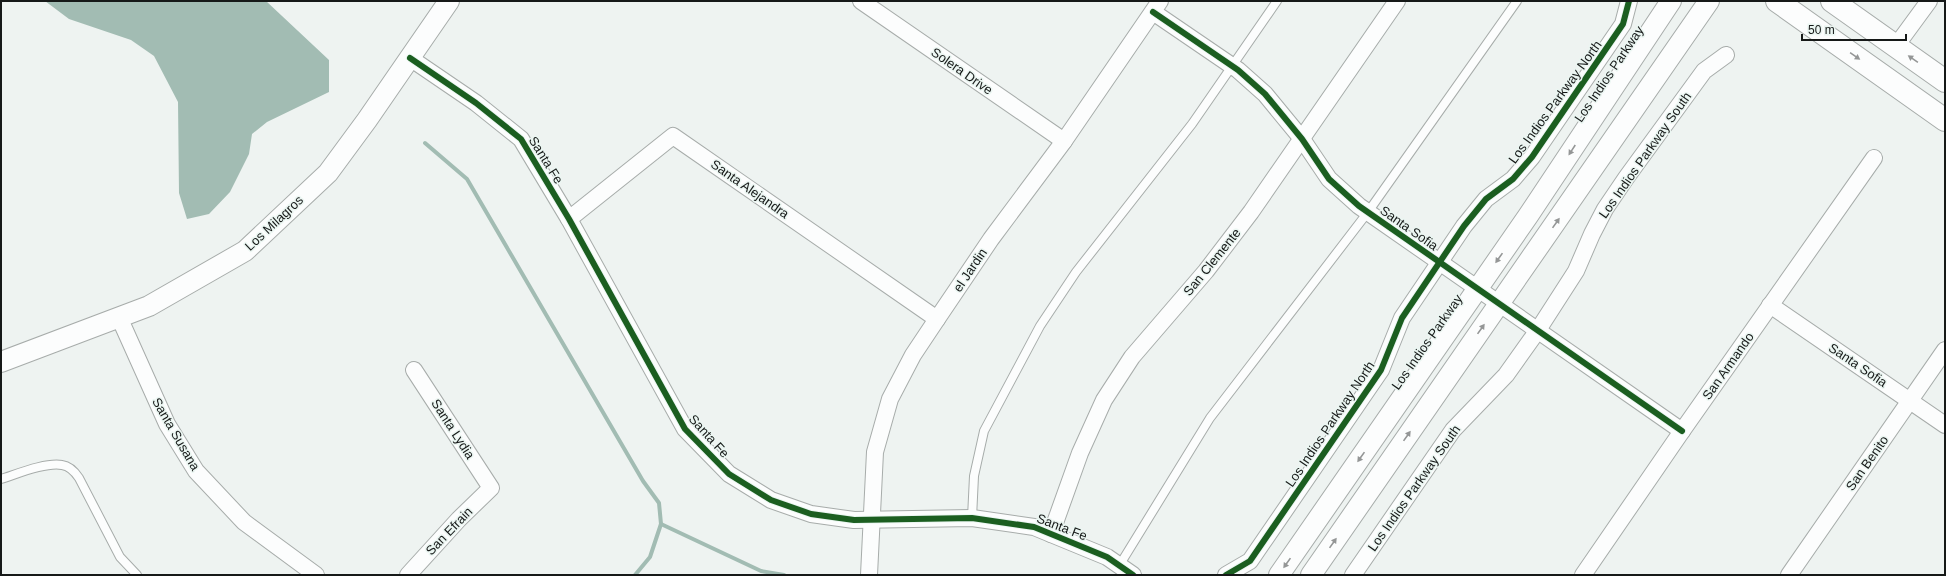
<svg xmlns="http://www.w3.org/2000/svg" width="1946" height="576" viewBox="0 0 1946 576" font-family="Arial,sans-serif">
<style>
.water{fill:#a2bcb3}
.lines{fill:none;stroke-linecap:round;stroke-linejoin:round}
.stream{stroke:#a2bcb3;stroke-width:4}
.service-casing{stroke:#a7acaa;stroke-width:10}
.minor-casing{stroke:#a7acaa;stroke-width:18}
.tertiary-casing{stroke:#a7acaa;stroke-width:22}
.secondary-casing{stroke:#a7acaa;stroke-width:24}
.service{stroke:#fcfdfd;stroke-width:8}
.minor{stroke:#fcfdfd;stroke-width:16}
.tertiary{stroke:#fcfdfd;stroke-width:20}
.secondary{stroke:#fcfdfd;stroke-width:22}
.cycleway-casing{stroke:#ebf6f2;stroke-width:8}
.cycleway{stroke:#1b5e20;stroke-width:6}
.oneway{fill:#949696}
.labels{text-anchor:middle;dominant-baseline:central;stroke-width:3;stroke-linejoin:round;paint-order:stroke}
.street-label{font-size:13px;fill:#161918;stroke:#ebf6f2}
</style>
<rect width="100%" height="100%" fill="#eef3f1"/>
<path class="water" d="M45,1H266L329,60V92L267,122L252,134L249,154L230,192L209,214L187,219L179,193L178,102L154,56L131,40L69,19Z"/>
<g class="lines">
<g class="stream">
<path d="M425,143L467,179L643,481L659,503L661,524L650,557L635,575"/>
<path d="M661,524L761,571L784,575"/>
</g>
<g class="service-casing">
<g id="service">
<path d="M1,479C17,474 46,462 62,465C70,466 75,472 79,478L120,557L137,575"/>
<path d="M972,518L974,476L984,431L1040,326L1076,272L1192,124L1277,1"/>
<path d="M1119,566L1210,418L1368,212L1517,1"/>
</g>
</g>
<g class="minor-casing">
<g id="minor">
<path d="M861,1L1064,141"/>
<path d="M1153,12L1238,70L1265,94L1302,139L1329,179L1359,206L1682,431"/>
<path d="M1896,46L1929,1"/>
<path d="M410,58L476,103L521,139L569,219L685,429L729,474L771,500L811,514L854,520L972,518L1034,527L1107,557L1133,575"/>
<path d="M569,219L673,136L937,319"/>
<path d="M1770,305L1945,425"/>
<path d="M119,317L167,424L196,471L244,522L316,575"/>
<path d="M1051,534L1080,453L1104,400L1132,357L1206,271L1251,212L1397,1"/>
<path d="M408,575L459,519L491,488L414,370"/>
<path d="M869,575L875,452L890,399L913,355L937,319L991,239L1064,141L1160,1"/>
<path d="M1226,575L1250,561L1381,370L1402,318L1464,226L1486,199L1513,179L1532,157L1623,24L1629,1"/>
<path d="M1353,575L1453,430L1506,375L1538,330L1576,271L1592,234L1605,209L1626,178L1704,71L1726,55"/>
<path d="M1583,575L1682,431L1874,158"/>
<path d="M1789,575L1945,350"/>
</g>
</g>
<g class="tertiary-casing">
<g id="tertiary">
<path d="M1,362L149,306L245,251L328,173L367,120L449,1"/>
<path d="M1279,575L1528,216L1671,1"/>
<path d="M1311,575L1709,1"/>
</g>
</g>
<g class="secondary-casing">
<g id="secondary">
<path d="M1777,1L1945,120"/>
<path d="M1832,1L1945,81"/>
</g>
</g>
<use href="#service" class="service"/>
<use href="#minor" class="minor"/>
<use href="#tertiary" class="tertiary"/>
<use href="#secondary" class="secondary"/>
<g class="cycleway-casing">
<g id="cycleway">
<path d="M1153,12L1238,70L1265,94L1302,139L1329,179L1359,206L1682,431"/>
<path d="M410,58L476,103L521,139L569,219L685,429L729,474L771,500L811,514L854,520L972,518L1034,527L1107,557L1133,575"/>
<path d="M1226,575L1250,561L1381,370L1402,318L1464,226L1486,199L1513,179L1532,157L1623,24L1629,1"/>
</g>
</g>
<use href="#cycleway" class="cycleway"/>
</g>
<defs><path id="oneway-solid" d="M-6-.8H1V-3.2L6.5 0L1 3.2V.8H-6Z"/></defs>
<g class="oneway">
<use href="#oneway-solid" transform="translate(1855 56) rotate(35)"/>
<use href="#oneway-solid" transform="translate(1913 59) rotate(-145)"/>
<use href="#oneway-solid" transform="translate(1572 150) rotate(123)"/>
<use href="#oneway-solid" transform="translate(1556 223) rotate(-55)"/>
<use href="#oneway-solid" transform="translate(1499 258) rotate(125)"/>
<use href="#oneway-solid" transform="translate(1481 329) rotate(-55)"/>
<use href="#oneway-solid" transform="translate(1407 436) rotate(-55)"/>
<use href="#oneway-solid" transform="translate(1361 457) rotate(125)"/>
<use href="#oneway-solid" transform="translate(1333 543) rotate(-55)"/>
<use href="#oneway-solid" transform="translate(1287 563) rotate(125)"/>
</g>
<g class="labels">
<g class="street-label">
<text transform="translate(962 71) rotate(35)">Solera Drive</text>
<text transform="translate(1609 74) rotate(-56)">Los Indios Parkway</text>
<text transform="translate(1555 102) rotate(-54)">Los Indios Parkway North</text>
<text transform="translate(1645 155) rotate(-55)">Los Indios Parkway South</text>
<text transform="translate(546 160) rotate(58)">Santa Fe</text>
<text transform="translate(750 189) rotate(35)">Santa Alejandra</text>
<text transform="translate(274 223) rotate(-43)">Los Milagros</text>
<text transform="translate(1409 228) rotate(35)">Santa Sofia</text>
<text transform="translate(1212 262) rotate(-51)">San Clemente</text>
<text transform="translate(970 270) rotate(-56)">el Jardin</text>
<text transform="translate(1427 342) rotate(-55)">Los Indios Parkway</text>
<text transform="translate(1858 365) rotate(34)">Santa Sofia</text>
<text transform="translate(1728 366) rotate(-55)">San Armando</text>
<text transform="translate(1330 424) rotate(-56)">Los Indios Parkway North</text>
<text transform="translate(453 429) rotate(57)">Santa Lydia</text>
<text transform="translate(176 434) rotate(60)">Santa Susana</text>
<text transform="translate(709 436) rotate(48)">Santa Fe</text>
<text transform="translate(1867 463) rotate(-55)">San Benito</text>
<text transform="translate(1414 488) rotate(-55)">Los Indios Parkway South</text>
<text transform="translate(1062 527) rotate(21)">Santa Fe</text>
<text transform="translate(449 531) rotate(-46)">San Efrain</text>
</g>
</g>
<rect width="1946" height="576" fill="none" stroke="#161918" stroke-width="4"/>
<path d="M1802 34v6h104v-6" fill="none" stroke="#161918" stroke-width="2"/>
<text x="1808" y="34" font-size="12" fill="#161918" stroke="#ebf6f2" stroke-width="3" paint-order="stroke">50 m</text>
</svg>
